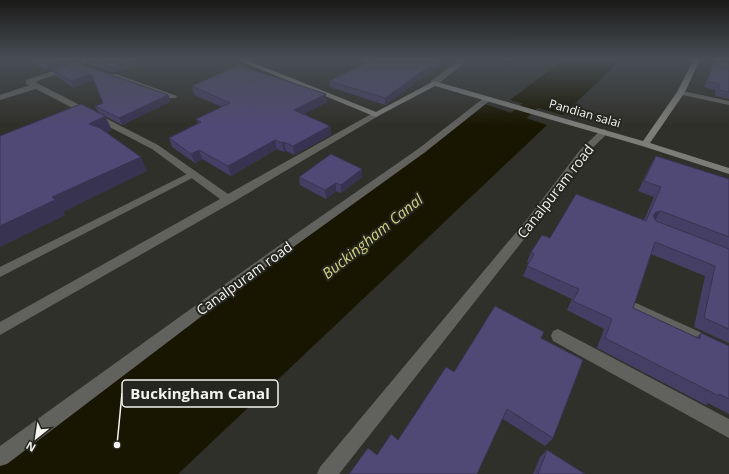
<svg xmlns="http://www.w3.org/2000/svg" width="729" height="474" viewBox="0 0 729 474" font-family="'Open Sans',sans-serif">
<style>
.water{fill:#181600}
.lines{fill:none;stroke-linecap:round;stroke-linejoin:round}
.canal{fill:#181600;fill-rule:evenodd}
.lane{fill:#61615e;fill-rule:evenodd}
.street{fill:#61615e;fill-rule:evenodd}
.secondary{fill:#7c7c78;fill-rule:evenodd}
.wall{fill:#463f65}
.shaded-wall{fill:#393352}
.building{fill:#514975;stroke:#393352}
.labels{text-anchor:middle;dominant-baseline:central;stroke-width:4;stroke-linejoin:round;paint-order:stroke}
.far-street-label{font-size:12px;fill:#f3f3ef;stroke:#262620}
.street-label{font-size:14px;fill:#f3f3ef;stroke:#262620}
.water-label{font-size:15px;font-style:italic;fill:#d2cf7f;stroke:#262620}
.leader{fill:none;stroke:#f3f3ef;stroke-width:1.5}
.callout-dot{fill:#f3f3ef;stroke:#262620;stroke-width:1.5}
.callout{fill:#262620;stroke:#f3f3ef;stroke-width:1.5}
.callout-label{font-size:15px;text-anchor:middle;font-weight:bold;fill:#f3f3ef}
</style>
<rect width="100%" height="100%" fill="#30302a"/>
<g class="water">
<path d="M564,59H622L563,115L510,100Z"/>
<path d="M485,104L547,125L178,474H0V460Z"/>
</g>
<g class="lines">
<path class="canal" d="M578,59H594L500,141L493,143L486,141L484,137L486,133Z"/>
<path class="lane" d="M193,171L196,172L198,174L196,176L0,277V267Z"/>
<g class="street">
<path d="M88,59H98L35,82L158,145L228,194L373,113H376L380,115L233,202L0,335V322L220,199L152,149L36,89L0,100V95L30,85L26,84V80Z"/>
<path d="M461,59H469L437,85H431V81Z"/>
<path d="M110,74H116L177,96L176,98H170L110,78Z"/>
<path d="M678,90L729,101V105L678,94Z"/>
<path d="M485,97H491L492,99L424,153L285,253L7,464L0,466V446L277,247L418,149Z"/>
<path d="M604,129L608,132L607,134L586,154L536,224L339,474H317L320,467L528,218L580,150L601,130Z"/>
<path d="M636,303L702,333L705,338L702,343L697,345L692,343L631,313L629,309L631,305Z"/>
<path d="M558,329L729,419V438L553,341L551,336L553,331Z"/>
</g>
<path class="secondary" d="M235,59H244L376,112L434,81L643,141L677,92L694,59H700L685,92L650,143L729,168V174L642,146L435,86L376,117Z"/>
</g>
<g class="wall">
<path d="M29,59H83L48,71Z"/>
<path d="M86,59H152L114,73L89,65Z"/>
<path d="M355,59H449L385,105L330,87L329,81L366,63Z"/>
<path d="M715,60L729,63V99L715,96V90L704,87L712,66Z"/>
<path d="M75,62L171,101L122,125L99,113L95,106L103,103L93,80L74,88L56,76L53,70Z"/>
<path d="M192,86L327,102L304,114L330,126L331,135L294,155L286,151L284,152L277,149L231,176L202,159L195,163L172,147L169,138L198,123L196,119L222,107L194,95Z"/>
<path d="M656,156L729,179V343L694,327L705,276L651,254L633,308L696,337L701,333L729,346V414L708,403L706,405L597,348L604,329L567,310L572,299L523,276L529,263L527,262L531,252L550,238L644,220L654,197L638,191L650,166Z"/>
<path d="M299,177H362L341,193L336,191L326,199L300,185Z"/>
<path d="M541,338L553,438L545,446L503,419L377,455L398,440L454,372Z"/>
<path d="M547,450L585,474H533L540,457Z"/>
</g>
<g class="shaded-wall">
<path d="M62,59H83L48,71L45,65Z"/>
<path d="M134,59H152L114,73L112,67Z"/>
<path d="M440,59H449L385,105V98Z"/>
<path d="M91,74L94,80L74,88L71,81Z"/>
<path d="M326,94L327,102L295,119L294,110Z"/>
<path d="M168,95L171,101L122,125L119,118Z"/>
<path d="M105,116L112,130L97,137L89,124Z"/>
<path d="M330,126L331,135L294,155L293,146Z"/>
<path d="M275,140L277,149L231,176L228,166Z"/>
<path d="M284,142L286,151L284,152L282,143Z"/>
<path d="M199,150L202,159L195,163L191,154Z"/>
<path d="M141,157L147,171L63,212L66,215L0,247V226L52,197Z"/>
<path d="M362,169V177L341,193V185Z"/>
<path d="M336,183V191L326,199L325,190Z"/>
<path d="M661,211L654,222L646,226L656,212Z"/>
</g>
<g class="building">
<path d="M35,59H62L45,65Z"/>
<path d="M87,59H134L112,67Z"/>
<path d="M374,59H440L385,98L329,81Z"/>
<path d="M715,60L729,63V92L719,90V84L707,81Z"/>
<path d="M75,62L168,95L119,118L95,106L103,103L91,74L71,81L53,70Z"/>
<path d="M239,65L326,94L294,110L330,126L293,146L284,142L282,143L275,140L228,166L199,150L191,154L169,138L201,122L196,119L230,103L192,86Z"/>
<path d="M81,104L105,116L89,124L100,128L141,157L52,197L55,200L0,226V136Z"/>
<path d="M331,154L362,169L341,185L336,183L325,190L299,177Z"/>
<path d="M656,156L729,179V237L661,211L656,212L653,216L656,221L729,249V329L704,318L715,266L655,242L633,308L700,339L701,333L729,346V399L719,394V396L605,338L612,319L573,301L579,289L527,266L534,254L531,252L542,235L550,238L576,194L646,221L661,187L644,181Z"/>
<path d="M495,306L544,332L541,338L583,360L553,438L507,409L477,474H349L368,448L377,455L391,434L398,440L446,367L454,372Z"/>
<path d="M547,450L585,474H538Z"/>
</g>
<linearGradient id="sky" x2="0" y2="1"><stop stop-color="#1a1a17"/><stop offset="0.47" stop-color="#484e55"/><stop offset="1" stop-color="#484e55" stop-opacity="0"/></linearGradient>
<rect width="729" height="126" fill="url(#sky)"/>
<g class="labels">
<g class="far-street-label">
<text transform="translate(585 113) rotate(16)">Pandian salai</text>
</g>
<g class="street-label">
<text transform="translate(555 191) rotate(-52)">Canalpuram road</text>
<text transform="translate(244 278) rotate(-36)">Canalpuram road</text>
</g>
<g class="water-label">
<text transform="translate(372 236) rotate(-39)">Buckingham Canal</text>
</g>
</g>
<path class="leader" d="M117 445L122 393"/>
<circle class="callout-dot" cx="117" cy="445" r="4"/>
<rect class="callout" x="122" y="380" width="156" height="27" rx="4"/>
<g class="callout-label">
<text x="200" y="399">Buckingham Canal</text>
</g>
<g transform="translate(36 438) rotate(210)" stroke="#262620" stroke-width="3" paint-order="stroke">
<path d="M0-3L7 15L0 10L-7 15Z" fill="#f3f3ef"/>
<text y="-6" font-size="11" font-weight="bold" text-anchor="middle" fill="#f3f3ef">N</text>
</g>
</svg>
